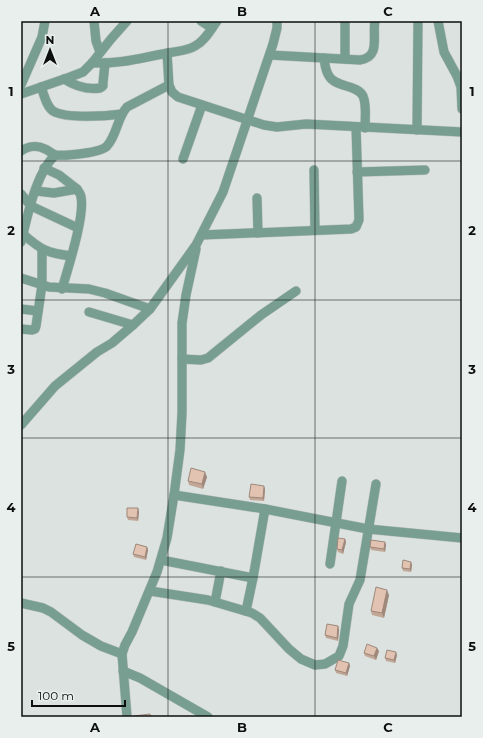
<svg xmlns="http://www.w3.org/2000/svg" width="483" height="738" viewBox="0 0 483 738" font-family="Montserrat,sans-serif">
<style>
.lines{fill:none;stroke-linecap:round;stroke-linejoin:round}
.minor-casing{stroke:#bac0be;stroke-width:10}
.minor{stroke:#779e91;stroke-width:9}
.wall{fill:#c2a797}
.shaded-wall{fill:#9e887b}
.building{fill:#e2c2b0;stroke:#9e887b}
.grid{fill:none;stroke:#0d0f0f;stroke-width:1;stroke-opacity:0.55}
.neatline{fill:none;stroke:#0d0f0f;stroke-width:1.5}
.grid-label{font-size:13px;text-anchor:middle;font-weight:bold;fill:#0d0f0f}
</style>
<rect width="100%" height="100%" fill="#dbe2df"/>
<g class="lines">
<g class="minor-casing">
<g id="minor">
<path d="M94,21L96,41L100,52"/>
<path d="M201,21L212,28"/>
<path d="M345,21V59"/>
<path d="M438,21L444,52L457,76L461,87L462,109"/>
<path d="M167,53L169,85L172,92L178,97L264,125L277,127L306,124L462,132"/>
<path d="M270,55L360,60C381,57 372,36 375,21"/>
<path d="M324,58C325,64 325,70 329,76C336,88 357,84 363,96C367,105 365,119 365,128"/>
<path d="M92,63L111,39L127,21"/>
<path d="M64,79C75,86 87,90 100,88L103,86V83L105,63"/>
<path d="M21,85L42,37L45,21"/>
<path d="M41,87C44,94 46,106 53,111C66,119 107,116 122,114"/>
<path d="M21,94L70,77L83,72L92,63C122,64 140,58 168,53C177,51 187,51 195,46C205,41 211,29 217,21"/>
<path d="M417,130L418,21"/>
<path d="M21,151C28,146 37,145 45,149C48,150 52,154 56,155C65,156 101,153 107,146C117,135 117,118 127,107L169,85"/>
<path d="M183,159L202,105"/>
<path d="M314,170L315,230"/>
<path d="M357,172L425,170"/>
<path d="M36,191L54,193L77,189L59,175L44,168"/>
<path d="M21,194L31,206L78,228"/>
<path d="M257,198L258,233"/>
<path d="M23,234C41,250 47,253 71,256"/>
<path d="M202,235L351,229L356,227L359,220L356,127"/>
<path d="M21,242C28,215 35,175 55,155"/>
<path d="M21,278L49,287L89,289L105,293L150,309"/>
<path d="M62,289C68,268 85,216 81,197C81,194 78,191 77,189"/>
<path d="M21,309L38,311"/>
<path d="M89,312L133,325"/>
<path d="M21,329L32,330L35,329L36,326L42,285V250"/>
<path d="M182,359L201,360L208,358L261,315L296,291"/>
<path d="M21,425L55,386L97,352L112,343L133,325L150,309L196,245L223,192L273,44L277,28V21"/>
<path d="M174,495L265,509L368,529L462,538"/>
<path d="M161,560L253,578"/>
<path d="M330,564L342,481"/>
<path d="M150,591L208,600L252,613L260,618L289,649L301,659L315,665L325,664L339,656L343,646L349,604L360,580L376,484"/>
<path d="M215,602L221,571"/>
<path d="M21,603L43,608L51,612L82,635L101,646L122,654"/>
<path d="M246,611L253,578L265,509"/>
<path d="M123,671L140,678L208,717"/>
<path d="M127,717L122,654L125,645L132,632L157,572L167,538L174,495L180,450L182,413V323L186,295L196,249"/>
</g>
</g>
<use href="#minor" class="minor"/>
</g>
<g class="wall">
<path d="M207,477L203,489L189,485L188,481Z"/>
<path d="M265,489L264,501L250,500L249,497Z"/>
<path d="M138,508L139,512L138,521L128,520L127,517Z"/>
<path d="M345,539L346,542L343,554L338,552L337,549Z"/>
<path d="M385,542L386,545L385,552L371,550L370,547Z"/>
<path d="M147,547L148,550L146,560L134,557L133,554Z"/>
<path d="M411,562L412,565L411,572L403,571L402,568Z"/>
<path d="M389,595L384,618L372,615L371,611Z"/>
<path d="M338,626L339,630L338,641L326,638L325,635Z"/>
<path d="M379,651L376,660L365,656L364,653Z"/>
<path d="M397,655L395,663L386,661L385,658Z"/>
<path d="M349,663L350,666L347,676L336,673L335,670Z"/>
</g>
<g class="shaded-wall">
<path d="M205,472L207,477L203,489L202,484Z"/>
<path d="M264,486L265,489L264,501L263,498Z"/>
<path d="M138,508L139,512L138,521L137,518Z"/>
<path d="M345,539L346,542L343,554L342,550Z"/>
<path d="M385,542L386,545L385,552L384,549Z"/>
<path d="M147,547L148,550L146,560L145,557Z"/>
<path d="M411,562L412,565L411,572L410,569Z"/>
<path d="M387,590L389,595L384,618L382,613Z"/>
<path d="M338,626L339,630L338,641L337,638Z"/>
<path d="M377,648L379,651L376,660L374,656Z"/>
<path d="M396,652L397,655L395,663L394,660Z"/>
<path d="M349,663L350,666L347,676L346,673Z"/>
</g>
<g class="building">
<path d="M191,468L205,472L202,484L188,481Z"/>
<path d="M251,484L264,486L263,498L249,497Z"/>
<path d="M127,508H138L137,518L127,517Z"/>
<path d="M338,538L345,539L342,550L337,549Z"/>
<path d="M371,540L385,542L384,549L370,547Z"/>
<path d="M136,544L147,547L145,557L133,554Z"/>
<path d="M403,560L411,562L410,569L402,568Z"/>
<path d="M376,587L387,590L382,613L371,611Z"/>
<path d="M327,624L338,626L337,638L325,635Z"/>
<path d="M367,644L377,648L374,656L364,653Z"/>
<path d="M387,650L396,652L394,660L385,658Z"/>
<path d="M338,660L349,663L346,673L335,670Z"/>
<path d="M150,714L151,717H135L134,716Z"/>
</g>
<path class="grid" d="M168,21V717M315,21V717M21,161H462M21,300H462M21,438H462M21,577H462"/>
<rect width="483" height="738" fill="none" stroke="#e8efec" stroke-width="44"/>
<g transform="translate(50 50)" stroke="#e8efec" stroke-width="3" paint-order="stroke">
<path d="M0-3L7 15L0 10L-7 15Z" fill="#0d0f0f"/>
<text y="-6" font-size="11" font-weight="bold" text-anchor="middle" fill="#0d0f0f">N</text>
</g>
<path d="M32 700v6h93v-6" fill="none" stroke="#0d0f0f" stroke-width="2"/>
<text x="38" y="700" font-size="12" fill="#0d0f0f" stroke="#e8efec" stroke-width="3" paint-order="stroke">100 m</text>
<rect x="22" y="22" width="439" height="694" class="neatline"/>
<g class="grid-label">
<text x="95" y="16">A</text>
<text x="242" y="16">B</text>
<text x="388" y="16">C</text>
<text x="11" y="96">1</text>
<text x="472" y="96">1</text>
<text x="11" y="235">2</text>
<text x="472" y="235">2</text>
<text x="11" y="374">3</text>
<text x="472" y="374">3</text>
<text x="11" y="512">4</text>
<text x="472" y="512">4</text>
<text x="11" y="651">5</text>
<text x="472" y="651">5</text>
<text x="95" y="732">A</text>
<text x="242" y="732">B</text>
<text x="388" y="732">C</text>
</g>
</svg>
